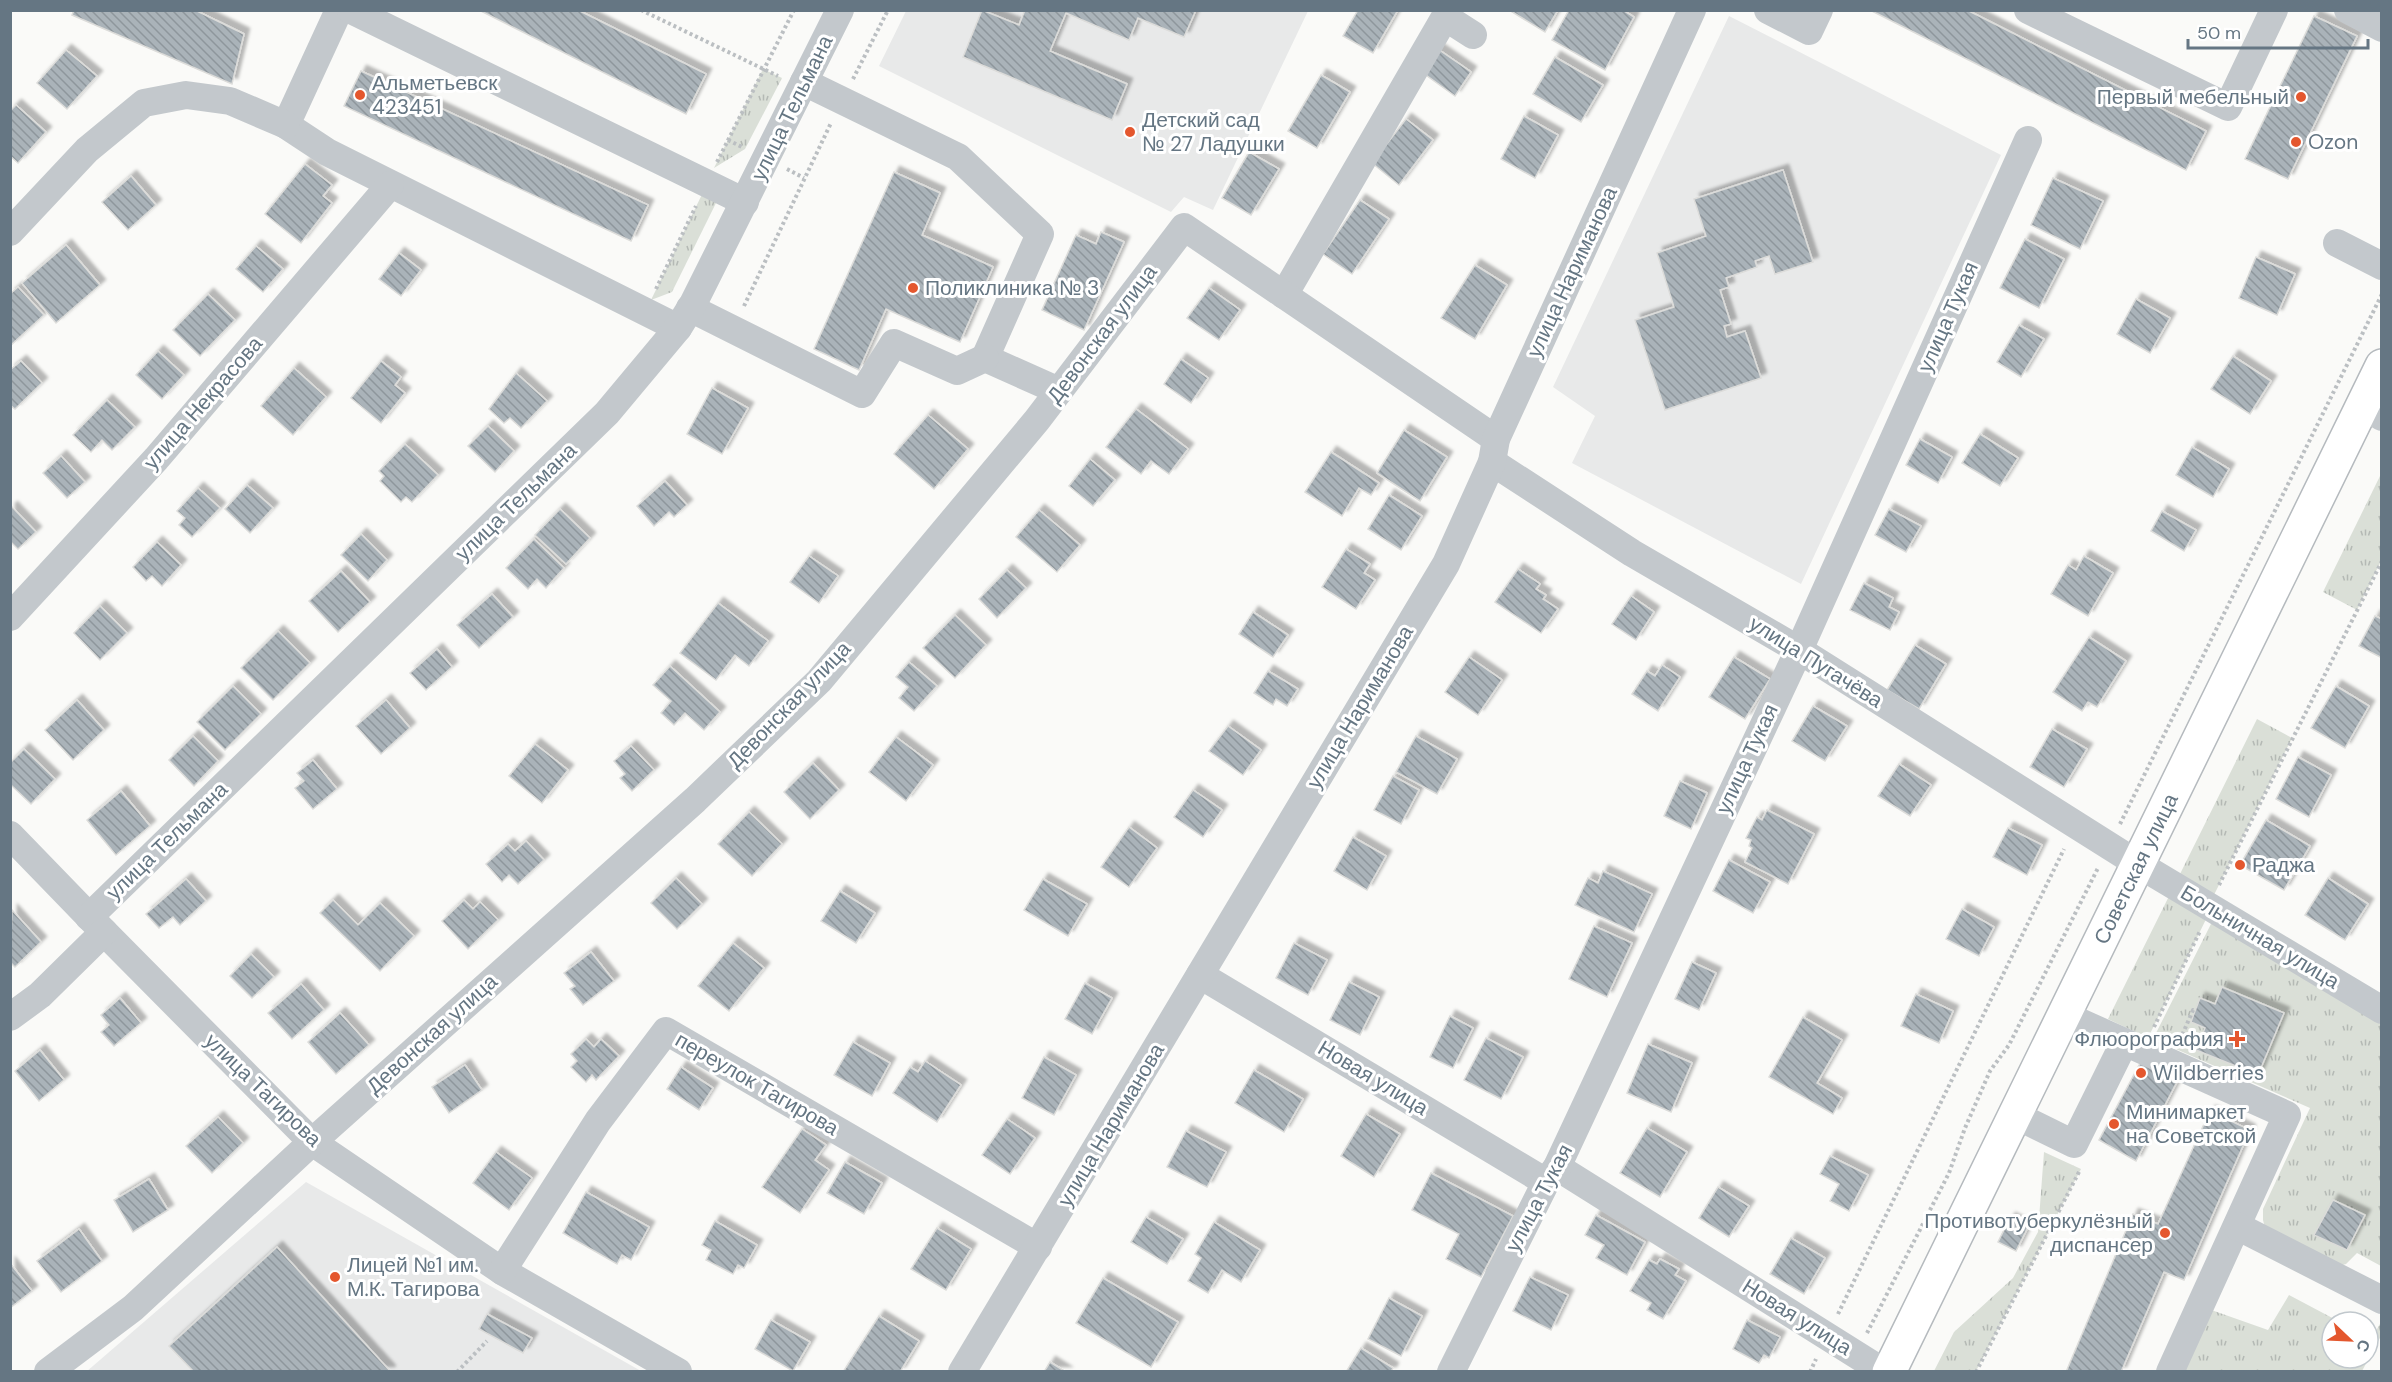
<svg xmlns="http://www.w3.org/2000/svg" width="2392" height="1382" viewBox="0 0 2392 1382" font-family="'DM Sans',sans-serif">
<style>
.built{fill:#e8e9e9}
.grass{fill:url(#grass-tufts)}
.building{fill:url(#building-back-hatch);stroke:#dcdcda;stroke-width:1.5;filter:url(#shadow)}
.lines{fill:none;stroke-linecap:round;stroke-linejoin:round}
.major-casing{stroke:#b5babe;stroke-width:36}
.path{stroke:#bbbfc2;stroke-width:4;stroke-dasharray:3 3;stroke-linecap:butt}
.minor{stroke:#c3c8cc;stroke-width:28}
.major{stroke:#fff;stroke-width:33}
.poi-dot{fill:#e4572e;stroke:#fff;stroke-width:2}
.labels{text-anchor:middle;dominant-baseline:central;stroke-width:6;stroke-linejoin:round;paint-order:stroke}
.poi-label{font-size:21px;fill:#657683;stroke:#fff;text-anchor:start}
.street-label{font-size:21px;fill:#657683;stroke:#fff}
</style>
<defs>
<pattern id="grass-tufts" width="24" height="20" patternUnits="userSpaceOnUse" patternTransform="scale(1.5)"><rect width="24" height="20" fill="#dadfd7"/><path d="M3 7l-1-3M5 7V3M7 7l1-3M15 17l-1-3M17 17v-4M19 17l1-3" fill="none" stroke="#b4b9b4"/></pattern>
<pattern id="building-back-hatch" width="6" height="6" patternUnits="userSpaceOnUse" patternTransform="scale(1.5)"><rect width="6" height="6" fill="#aab3b9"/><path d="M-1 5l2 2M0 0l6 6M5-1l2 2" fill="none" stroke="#8e969c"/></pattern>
<filter id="shadow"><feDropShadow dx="5.5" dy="-5.5" stdDeviation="1.5" flood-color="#0004"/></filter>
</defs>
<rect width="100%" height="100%" fill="#fafaf8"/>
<g class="built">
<path d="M906,11H1308L1213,210L1184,197L1171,212L879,66Z"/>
<path d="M1729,16L2001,155L1801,584L1572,463L1595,416L1553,387Z"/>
<path d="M306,1182L641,1371L86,1372Z"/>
</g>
<g class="grass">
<path d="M763,69L782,78L745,149L714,168Z"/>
<path d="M707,184L717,201L672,292L651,300Z"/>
<path d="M2381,474V561L2357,610L2323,592Z"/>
<path d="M2257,719L2292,738L2208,907L2211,909L2148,1038L2108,1019Z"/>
<path d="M2213,920L2381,1023V1266L2357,1253L2346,1264L2332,1268L2267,1236L2263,1220V1209L2310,1108L2153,1039Z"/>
<path d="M2044,1152L2081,1169L1976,1371H1934L1954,1332L2013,1278L2038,1232Z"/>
<path d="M2289,1295L2340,1322H2332V1358H2368V1337L2372,1338L2381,1322V1336L2362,1371L2170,1372L2200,1306L2268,1330Z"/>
</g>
<g class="building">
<path d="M74,10H195L244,34L232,84L72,15Z"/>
<path d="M479,10H578L706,74L686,114Z"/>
<path d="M982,10L1019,25L1025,10H1196L1184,37L1138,18L1129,40L1066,13L1050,51L1127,84L1112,120L963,57Z"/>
<path d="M1358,10H1398L1373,53L1343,36Z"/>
<path d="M1509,10H1558L1545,32Z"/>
<path d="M1569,10H1623L1634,17L1605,70L1552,40Z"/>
<path d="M1870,10H1967L2206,131L2186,170Z"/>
<path d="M2314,16L2357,36L2288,179L2245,159Z"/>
<path d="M1435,47L1471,72L1455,96L1419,70Z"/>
<path d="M66,50L97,76L67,109L37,83Z"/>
<path d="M1555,57L1603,85L1581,122L1533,94Z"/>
<path d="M361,71L648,205L631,241L344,106Z"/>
<path d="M1321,75L1350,92L1317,148L1288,131Z"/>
<path d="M16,105L46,132L18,163L10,156V111Z"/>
<path d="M1524,116L1558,135L1535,178L1501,159Z"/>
<path d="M1406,119L1433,140L1399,185L1372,163Z"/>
<path d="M1249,152L1279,169L1251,215L1222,198Z"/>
<path d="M305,164L332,185L323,196L332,203L301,243L265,214Z"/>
<path d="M1783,170L1813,262L1775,274L1769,256L1755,261L1757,267L1726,278L1729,287L1720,290L1731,324L1724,326L1727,337L1745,331L1761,378L1665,410L1635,320L1674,307L1657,253L1706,236L1694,199Z"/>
<path d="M894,172L940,193L922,235L993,267L960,342L886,309L859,370L814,349Z"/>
<path d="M131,176L156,205L128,230L102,202Z"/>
<path d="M2053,178L2103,201L2080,249L2031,225Z"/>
<path d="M1360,200L1389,219L1352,274L1323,254Z"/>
<path d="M1101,232L1124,242L1084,330L1042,310L1076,235L1096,244Z"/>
<path d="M2025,239L2064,259L2039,308L2000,288Z"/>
<path d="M66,245L100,285L56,323L22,283Z"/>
<path d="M256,246L283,269L263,292L236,269Z"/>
<path d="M399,253L421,270L401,296L379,279Z"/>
<path d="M2256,257L2295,274L2277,315L2239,298Z"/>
<path d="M1475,265L1507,285L1475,339L1441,318Z"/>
<path d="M18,287L44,315L11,345L10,294Z"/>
<path d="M1209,288L1240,310L1219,340L1187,318Z"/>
<path d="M208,294L235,320L200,356L173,330Z"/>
<path d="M2136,299L2170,318L2150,353L2117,334Z"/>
<path d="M2019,325L2044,339L2021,377L1997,362Z"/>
<path d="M158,351L184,375L162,399L136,375Z"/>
<path d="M2233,356L2271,381L2250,414L2211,389Z"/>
<path d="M1181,359L1208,378L1191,403L1164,384Z"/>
<path d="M21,361L42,383L15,409L10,405V370Z"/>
<path d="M381,361L401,377L395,385L405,393L381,423L351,398Z"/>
<path d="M294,368L326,397L293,435L261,406Z"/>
<path d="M516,373L547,401L521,428L510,418L504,423L489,409Z"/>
<path d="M712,388L748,408L722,454L687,434Z"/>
<path d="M107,400L135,427L112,450L102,440L91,452L73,435Z"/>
<path d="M1136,409L1188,449L1169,474L1151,461L1141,474L1106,447Z"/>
<path d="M928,415L968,449L934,489L894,454Z"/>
<path d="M488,426L514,451L495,472L468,446Z"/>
<path d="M1404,430L1447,457L1420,501L1377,473Z"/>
<path d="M1980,434L2018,458L2000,486L1962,463Z"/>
<path d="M1920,439L1952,457L1938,483L1906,465Z"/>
<path d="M405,444L438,475L412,502L406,497L401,502L380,481L384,476L379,471Z"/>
<path d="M2192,447L2229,469L2213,497L2176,475Z"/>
<path d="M1331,452L1379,483L1371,495L1359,488L1342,516L1305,492Z"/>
<path d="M61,456L85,482L67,498L43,473Z"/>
<path d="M1090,459L1115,480L1093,506L1069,486Z"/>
<path d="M665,481L687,505L674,517L669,512L654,526L637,506Z"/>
<path d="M247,485L273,508L250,533L225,509Z"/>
<path d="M198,488L220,508L192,537L179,525L185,518L177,511Z"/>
<path d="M1389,495L1422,516L1401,550L1368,529Z"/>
<path d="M12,507L36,532L18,549L10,541V509Z"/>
<path d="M560,509L590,538L566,564L535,535Z"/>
<path d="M1889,509L1921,526L1906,552L1875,535Z"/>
<path d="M1039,510L1080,545L1057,572L1016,537Z"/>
<path d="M2162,511L2196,530L2184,551L2151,531Z"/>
<path d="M361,534L387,560L368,581L341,555Z"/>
<path d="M534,539L564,568L546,588L537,579L528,589L506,568Z"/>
<path d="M157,542L181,565L162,586L152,576L146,581L133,567Z"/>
<path d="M1346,549L1370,564L1364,573L1375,580L1356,609L1322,587Z"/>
<path d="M809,556L838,576L819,603L790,582Z"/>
<path d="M2084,556L2113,573L2088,616L2051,594L2068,565L2076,570Z"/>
<path d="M1518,569L1540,584L1536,589L1546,595L1543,599L1558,609L1541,633L1495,602Z"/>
<path d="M1007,570L1026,588L997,618L979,599Z"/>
<path d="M341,571L370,602L338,632L309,601Z"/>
<path d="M1864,583L1893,598L1889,607L1899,612L1890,630L1850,610Z"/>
<path d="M492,594L513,617L479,648L457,625Z"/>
<path d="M1631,596L1654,612L1636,640L1612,624Z"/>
<path d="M718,603L768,641L749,666L735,655L716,680L680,653Z"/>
<path d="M100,606L127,633L100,660L74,633Z"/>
<path d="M1253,612L1288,635L1273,657L1239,634Z"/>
<path d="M955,615L986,645L955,678L923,648Z"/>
<path d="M2375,616L2382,619V658L2359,646Z"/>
<path d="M278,631L310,663L273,700L241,668Z"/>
<path d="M2089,637L2126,661L2097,707L2088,702L2082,711L2053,692Z"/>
<path d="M1915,645L1946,664L1919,709L1887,690Z"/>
<path d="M437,649L452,667L426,690L410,673Z"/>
<path d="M1469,657L1502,680L1478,715L1445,692Z"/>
<path d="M1734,657L1770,679L1745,719L1709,697Z"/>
<path d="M909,662L937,686L914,711L899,698L908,687L896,677Z"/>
<path d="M1662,665L1680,677L1658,711L1632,694L1647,671L1655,676Z"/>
<path d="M670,666L720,712L704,730L685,713L674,725L661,713L671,701L653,685Z"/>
<path d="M1268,671L1298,689L1287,706L1276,699L1273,705L1254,693Z"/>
<path d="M233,686L261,714L225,750L197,722Z"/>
<path d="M2336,686L2369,706L2345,748L2311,728Z"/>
<path d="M77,700L104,730L73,760L45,730Z"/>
<path d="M386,700L410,728L381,754L356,726Z"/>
<path d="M1813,706L1847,726L1825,761L1792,741Z"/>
<path d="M1228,726L1261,750L1243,775L1209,751Z"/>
<path d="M2052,729L2087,749L2064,787L2030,767Z"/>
<path d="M193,736L218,761L194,786L169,760Z"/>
<path d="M1416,736L1457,759L1437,794L1396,772Z"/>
<path d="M896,737L933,765L906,801L869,772Z"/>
<path d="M535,744L568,770L542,803L509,776Z"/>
<path d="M631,746L654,770L632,791L620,778L625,774L614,761Z"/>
<path d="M24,749L55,779L31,804L10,784V763Z"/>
<path d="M2298,757L2331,775L2309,817L2276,799Z"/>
<path d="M313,760L337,789L313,809L295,788L304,781L297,773Z"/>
<path d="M813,763L839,790L810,819L784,792Z"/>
<path d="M1899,764L1931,785L1910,816L1878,796Z"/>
<path d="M1393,776L1419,790L1401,824L1374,810Z"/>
<path d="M1680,781L1707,793L1691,829L1664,816Z"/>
<path d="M1193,790L1222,810L1203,837L1174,817Z"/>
<path d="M121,791L150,826L116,855L87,820Z"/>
<path d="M1767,810L1814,834L1788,884L1745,862L1752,848L1749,846L1751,840L1746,838L1757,817L1762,820Z"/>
<path d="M749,812L782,844L752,876L718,844Z"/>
<path d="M2266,820L2310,846L2284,890L2240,865Z"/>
<path d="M1129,827L1157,848L1129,887L1101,867Z"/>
<path d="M2008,828L2042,845L2027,875L1993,857Z"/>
<path d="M1353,837L1386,856L1367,890L1334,871Z"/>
<path d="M526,841L544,860L518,884L509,875L502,882L486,864L508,844L515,851Z"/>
<path d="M1729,860L1770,882L1753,913L1713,891Z"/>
<path d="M1603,871L1652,894L1634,932L1575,905L1588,878L1598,883Z"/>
<path d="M676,878L702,904L677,929L651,903Z"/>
<path d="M2328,878L2368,904L2345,940L2305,915Z"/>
<path d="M186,879L206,901L180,925L173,917L159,928L146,914Z"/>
<path d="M1043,879L1087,904L1068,936L1024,910Z"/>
<path d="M840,891L875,913L856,943L821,921Z"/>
<path d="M333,900L358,925L380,903L414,936L380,971L320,913Z"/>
<path d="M464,900L473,909L480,902L498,920L468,949L442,921Z"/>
<path d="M1962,909L1994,927L1979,956L1946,939Z"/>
<path d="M12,910L41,942L15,967L10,962Z"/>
<path d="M1594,926L1632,943L1607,997L1569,979Z"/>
<path d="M733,943L764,968L729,1011L698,986Z"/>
<path d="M1294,943L1327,960L1308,995L1276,978Z"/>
<path d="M591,952L614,981L583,1005L570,989L575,986L564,973Z"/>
<path d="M251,954L274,977L252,998L230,976Z"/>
<path d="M1692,962L1716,973L1699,1010L1675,999Z"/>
<path d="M1349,982L1379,997L1360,1035L1330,1020Z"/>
<path d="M1085,983L1112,998L1092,1034L1065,1019Z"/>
<path d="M301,984L324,1010L292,1039L268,1013Z"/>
<path d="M2222,987L2284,1013L2258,1075L2196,1050L2205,1028L2191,1022L2195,1011L2200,998L2215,1004Z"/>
<path d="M1916,994L1953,1011L1939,1043L1901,1026Z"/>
<path d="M120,998L141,1023L114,1046L101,1032L109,1025L101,1015Z"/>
<path d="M340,1013L369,1045L336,1074L308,1042Z"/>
<path d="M1450,1016L1473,1028L1453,1068L1430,1057Z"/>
<path d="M1803,1017L1842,1040L1817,1083L1842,1098L1833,1114L1769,1077Z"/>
<path d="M1486,1038L1523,1057L1501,1099L1464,1080Z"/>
<path d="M586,1039L594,1047L601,1039L619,1056L596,1080L592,1075L586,1082L571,1067L577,1061L571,1054Z"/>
<path d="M853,1042L890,1063L872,1096L834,1075Z"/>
<path d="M1648,1044L1692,1063L1671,1112L1627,1093Z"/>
<path d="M40,1050L64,1080L39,1101L15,1071Z"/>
<path d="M2144,1056L2181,1074L2136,1161L2099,1140Z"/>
<path d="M1044,1057L1076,1075L1054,1115L1022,1098Z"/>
<path d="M925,1061L961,1085L937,1122L893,1093L910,1067L918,1072Z"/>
<path d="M465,1065L482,1090L449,1113L432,1087Z"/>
<path d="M681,1067L713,1088L699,1110L667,1089Z"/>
<path d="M1254,1070L1303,1099L1284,1132L1235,1103Z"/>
<path d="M2210,1111L2250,1130L2184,1280L2164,1272L2121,1372H2066L2133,1214L2158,1224Z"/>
<path d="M1366,1114L1400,1134L1374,1177L1341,1156Z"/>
<path d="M218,1117L243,1143L212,1173L186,1146Z"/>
<path d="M1007,1119L1035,1138L1010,1174L982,1155Z"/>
<path d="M1647,1128L1687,1152L1660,1197L1620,1173Z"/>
<path d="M802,1129L826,1145L815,1160L829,1170L800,1213L762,1187Z"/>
<path d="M1186,1131L1226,1152L1207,1187L1167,1167Z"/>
<path d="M496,1152L532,1178L509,1210L473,1183Z"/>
<path d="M1830,1156L1868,1175L1849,1211L1830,1201L1839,1184L1820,1174Z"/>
<path d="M845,1162L882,1183L864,1214L827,1193Z"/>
<path d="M1431,1173L1513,1216L1481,1277L1446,1259L1459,1234L1412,1210Z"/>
<path d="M149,1179L168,1210L133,1232L114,1200Z"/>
<path d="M1718,1187L1749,1206L1729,1237L1699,1218Z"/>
<path d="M586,1192L649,1227L631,1260L622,1255L617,1264L563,1233Z"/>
<path d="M2333,1200L2365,1215L2347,1250L2314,1235Z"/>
<path d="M1596,1215L1645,1242L1627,1275L1596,1258L1604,1245L1585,1235Z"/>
<path d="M1146,1217L1183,1239L1167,1264L1131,1242Z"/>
<path d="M2010,1218L2028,1227L2016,1251L1998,1242Z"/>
<path d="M715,1221L757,1245L744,1268L738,1265L733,1274L706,1260L711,1250L702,1245Z"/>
<path d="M1214,1222L1260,1250L1241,1282L1222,1270L1208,1293L1188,1281L1201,1258L1195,1254Z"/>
<path d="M937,1228L971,1249L946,1290L911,1269Z"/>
<path d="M79,1229L102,1261L61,1292L37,1261Z"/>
<path d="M1791,1238L1825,1258L1804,1294L1770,1274Z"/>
<path d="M277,1247L390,1371L389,1372H194L169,1346Z"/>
<path d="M1660,1259L1679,1269L1675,1275L1686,1281L1663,1319L1647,1310L1651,1303L1630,1291L1649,1260L1657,1264Z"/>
<path d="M10,1263L32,1291L10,1308Z"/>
<path d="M1530,1277L1568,1295L1551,1330L1513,1311Z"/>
<path d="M1103,1278L1178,1322L1151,1367L1076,1323Z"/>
<path d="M1389,1298L1422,1316L1401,1356L1368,1339Z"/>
<path d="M487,1314L532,1338L523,1353L479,1329Z"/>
<path d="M879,1316L919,1341L900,1372H843Z"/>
<path d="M771,1320L810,1342L793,1371L755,1349Z"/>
<path d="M1747,1320L1780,1337L1769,1358L1764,1355L1759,1363L1733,1349Z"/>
<path d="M1361,1348L1393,1368L1391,1372H1346Z"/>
<path d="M1050,1362L1066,1372H1044Z"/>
</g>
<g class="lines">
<g class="major-casing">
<path id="major" d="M1889,1372L2382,366"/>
</g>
<g class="path">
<path d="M641,10L778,76"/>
<path d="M853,79L888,10"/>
<path d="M728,140L742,147"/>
<path d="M717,162L794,10"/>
<path d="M787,169L804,178"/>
<path d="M656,289L696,206"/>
<path d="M744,306L831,123"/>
<path d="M2120,824L2382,294"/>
<path d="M2219,885L2382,561"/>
<path d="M2154,1027L2200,931"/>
<path d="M2180,1040L2193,1010L2195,1011"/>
<path d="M1838,1314L2064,849"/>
<path d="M1867,1333L1949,1173L1965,1128L1990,1071L2009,1045L2098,868"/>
<path d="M457,1372L487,1341"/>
<path d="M1810,1372L1816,1359"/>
<path d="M1976,1372L2080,1170"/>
</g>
<g class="minor">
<path d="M339,10L286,125L327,152L678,328"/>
<path d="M351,10L745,202"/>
<path d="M1768,10L1809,31L1819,10"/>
<path d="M2028,10L2228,107L2274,10"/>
<path d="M2348,10L2382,28"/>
<path d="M804,82L958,157L1040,234L985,358L1059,391"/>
<path d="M10,232L87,150L144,103L186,95L230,101L286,125"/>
<path d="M2337,243L2382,266"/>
<path d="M1284,295L1445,17L1473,35"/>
<path d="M690,308L862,394L894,343L957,371L985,358"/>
<path d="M2362,405L2382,417"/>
<path d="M1492,462L1632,553L1799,650L2138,864L2382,1010"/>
<path d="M10,617L156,459L390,185"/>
<path d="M10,835L104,932L312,1142L502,1271L678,1372"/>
<path d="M89,917L607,413L678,328L693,304L840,10"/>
<path d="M1200,975L1546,1182"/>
<path d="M2064,1015L2287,1115L2170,1372"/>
<path d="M10,1017L40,995L104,932"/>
<path d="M2015,1115L2074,1144L2124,1043"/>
<path d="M1557,1167L1884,1372"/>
<path d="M2237,1226L2382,1300"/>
<path d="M502,1271L598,1121L666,1031L1038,1247"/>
<path d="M48,1372L133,1308L312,1142L695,800L819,681L1037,420L1184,227L1496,439"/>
<path d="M962,1372L1446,564L1492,462L1496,439L1692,10"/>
<path d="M1451,1372L1546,1182L1557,1167L1799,650L2028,140"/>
</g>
<use href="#major" class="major"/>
</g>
<g class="poi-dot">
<circle cx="360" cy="95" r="6"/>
<circle cx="2301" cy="97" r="6"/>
<circle cx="1130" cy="132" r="6"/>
<circle cx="2296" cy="142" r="6"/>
<circle cx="913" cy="288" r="6"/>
<circle cx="2240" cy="865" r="6"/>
<path d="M2234 1030h6v6h6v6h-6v6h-6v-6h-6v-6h6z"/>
<circle cx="2141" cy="1073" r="6"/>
<circle cx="2114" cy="1124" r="6"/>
<circle cx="2165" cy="1233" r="6"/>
<circle cx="335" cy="1277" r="6"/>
</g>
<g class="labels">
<g class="poi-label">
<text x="372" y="83">Альметьевск<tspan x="372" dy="24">423451</tspan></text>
<text x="2289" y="97" text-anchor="end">Первый мебельный</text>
<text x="1142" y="120">Детский сад<tspan x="1142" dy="24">№ 27 Ладушки</tspan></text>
<text x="2308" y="142">Ozon</text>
<text x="925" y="288">Поликлиника № 3</text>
<text x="2252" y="865">Раджа</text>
<text x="2224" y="1039" text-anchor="end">Флюорография</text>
<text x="2153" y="1073">Wildberries</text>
<text x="2126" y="1112">Минимаркет<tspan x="2126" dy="24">на Советской</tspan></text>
<text x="2153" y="1221" text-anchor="end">Противотуберкулёзный<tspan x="2153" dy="24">диспансер</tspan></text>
<text x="347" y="1265">Лицей №1 им.<tspan x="347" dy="24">М.К. Тагирова</tspan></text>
</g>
<g class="street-label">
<text transform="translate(792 108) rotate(-64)">улица Тельмана</text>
<text transform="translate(1572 272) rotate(-65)">улица Нариманова</text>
<text transform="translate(1948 317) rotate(-66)">улица Тукая</text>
<text transform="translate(1102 334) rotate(-53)">Девонская улица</text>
<text transform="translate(203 403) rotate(-49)">улица Некрасова</text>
<text transform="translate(516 502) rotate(-44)">улица Тельмана</text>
<text transform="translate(1816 662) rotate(32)">улица Пугачёва</text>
<text transform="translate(789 705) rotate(-46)">Девонская улица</text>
<text transform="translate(1360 707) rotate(-59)">улица Нариманова</text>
<text transform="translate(1747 759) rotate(-65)">улица Тукая</text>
<text transform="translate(167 841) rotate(-44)">улица Тельмана</text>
<text transform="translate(2136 869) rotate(-64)">Советская улица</text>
<text transform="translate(2260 937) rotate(31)">Больничная улица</text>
<text transform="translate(432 1034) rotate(-42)">Девонская улица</text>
<text transform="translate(1373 1078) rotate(31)">Новая улица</text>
<text transform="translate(757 1084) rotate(30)">переулок Тагирова</text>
<text transform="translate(263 1090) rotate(44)">улица Тагирова</text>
<text transform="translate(1111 1125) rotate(-59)">улица Нариманова</text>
<text transform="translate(1539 1198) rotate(-62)">улица Тукая</text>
<text transform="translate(1797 1317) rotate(32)">Новая улица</text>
</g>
</g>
<rect width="2392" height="1382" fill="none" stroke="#657683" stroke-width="24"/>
<g transform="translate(2350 1340) rotate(113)"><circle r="28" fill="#ffffff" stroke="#c1c8cd" stroke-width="1.5"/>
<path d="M0-4.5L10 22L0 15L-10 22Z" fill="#e4572e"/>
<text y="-9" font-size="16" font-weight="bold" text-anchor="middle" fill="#657683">С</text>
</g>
<path d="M2188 39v9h180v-9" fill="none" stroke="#657683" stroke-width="3"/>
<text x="2197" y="39" font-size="18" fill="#657683" stroke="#ffffff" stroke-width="4.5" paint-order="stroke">50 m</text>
</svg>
